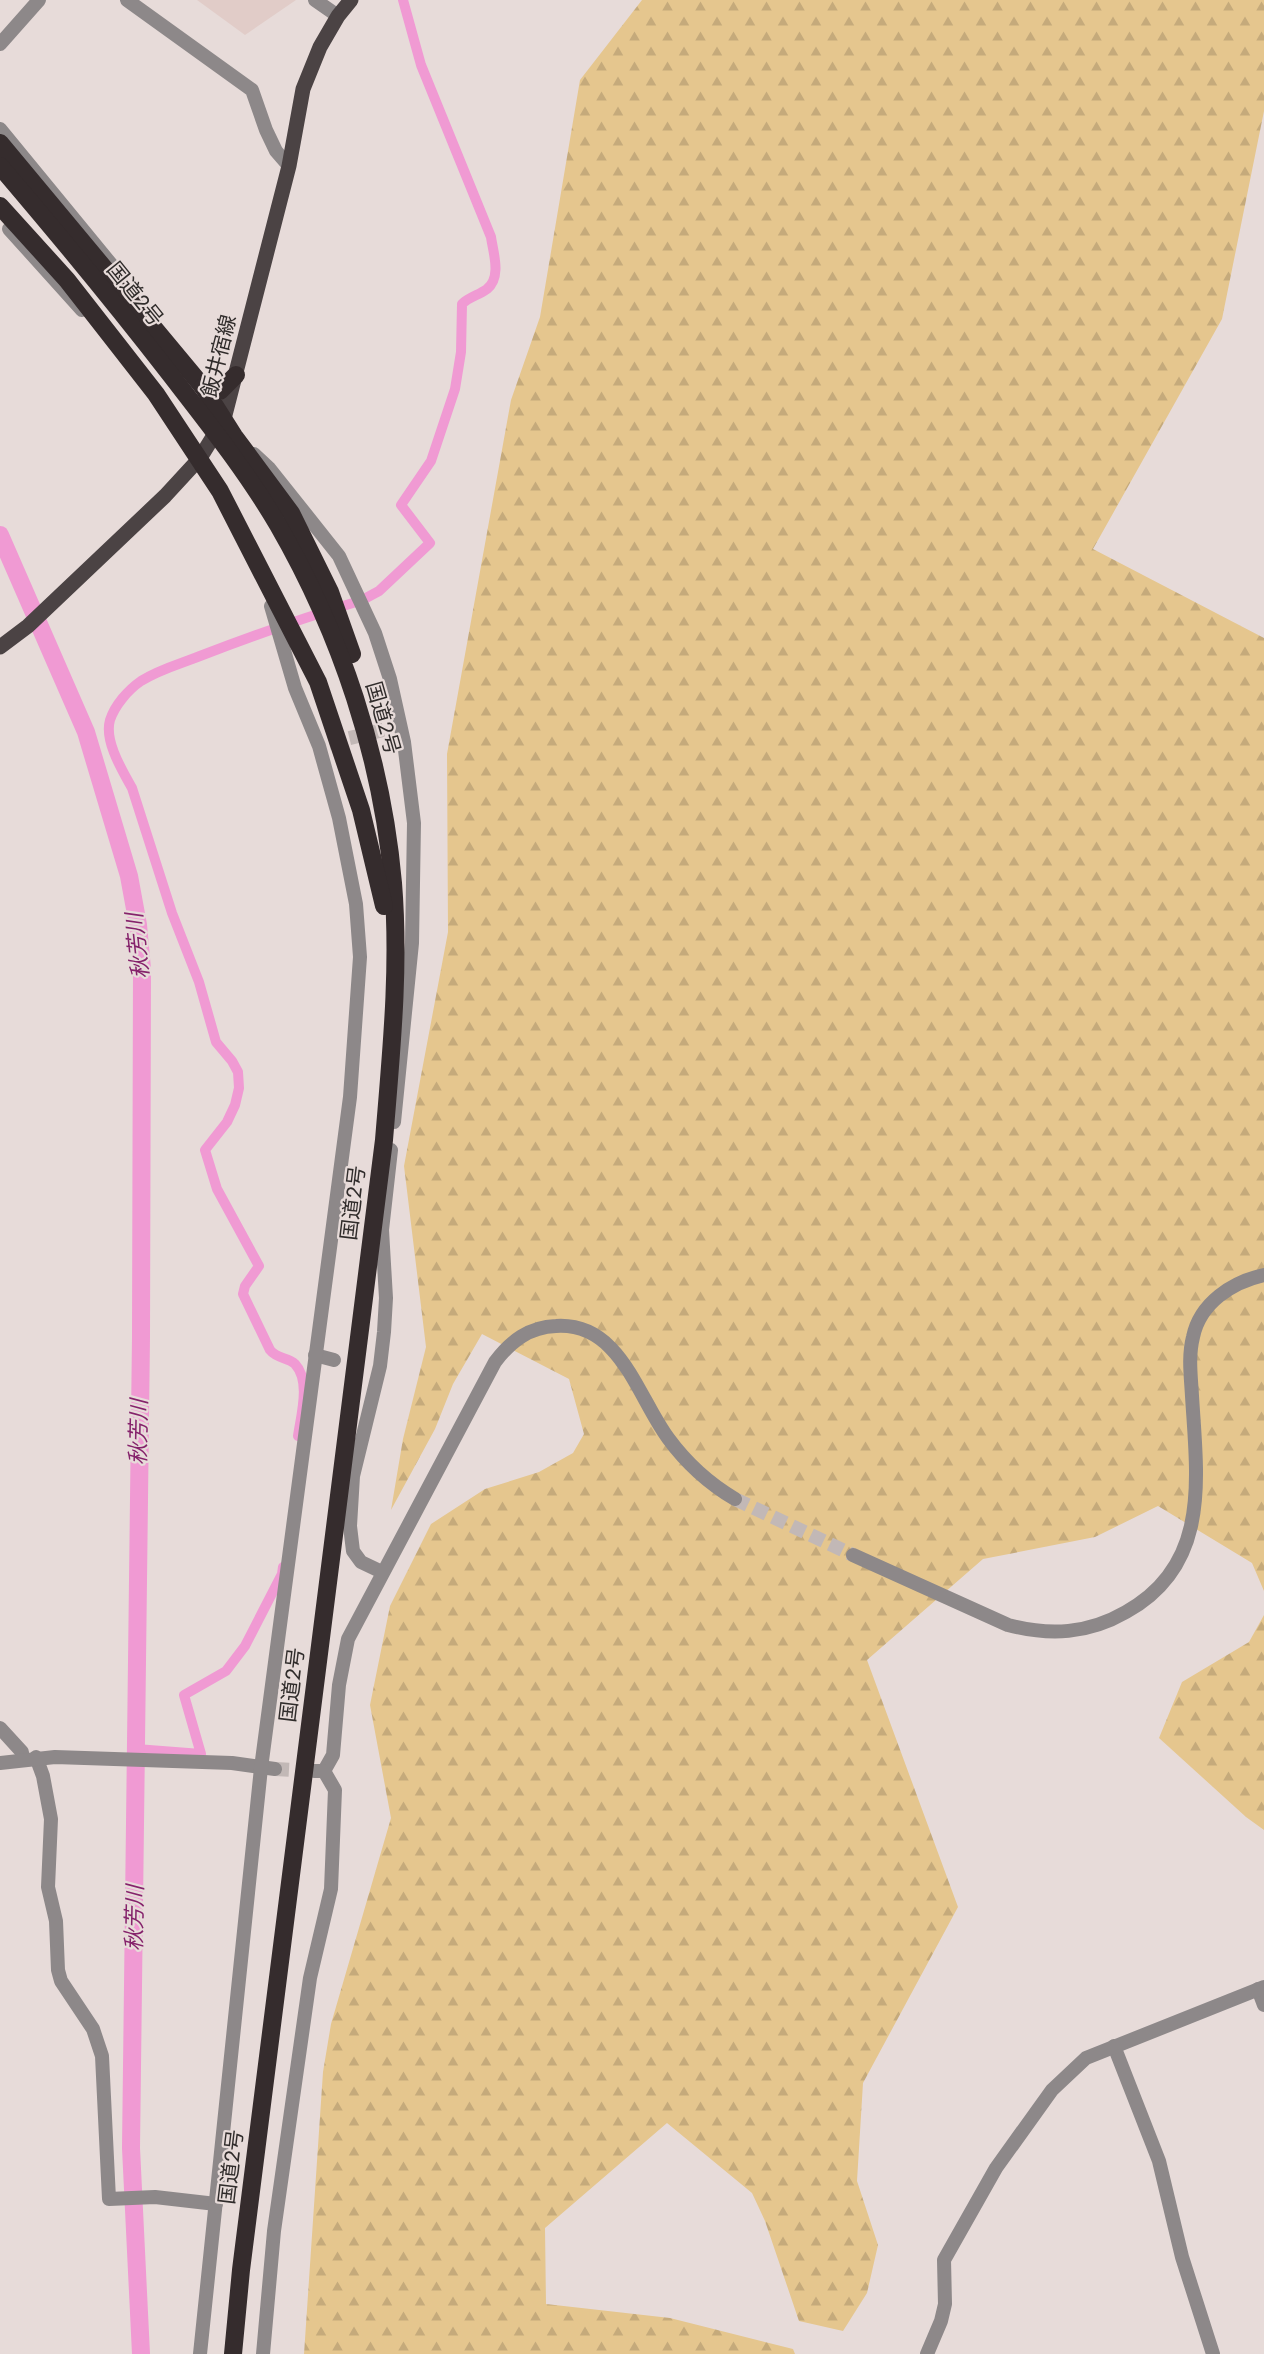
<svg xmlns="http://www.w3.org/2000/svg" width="1264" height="2354" viewBox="0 0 1264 2354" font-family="Jost,'Noto Sans JP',sans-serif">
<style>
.built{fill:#e1ccc8}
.forest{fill:url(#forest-firs)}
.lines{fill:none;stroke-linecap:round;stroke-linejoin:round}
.canal{stroke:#f09ad3;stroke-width:10}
.river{stroke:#f09ad3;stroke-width:18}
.minor-tunnel{stroke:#c2b8b6;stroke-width:14;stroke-dasharray:14 7;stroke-linecap:butt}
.minor{stroke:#8d8889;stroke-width:14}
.major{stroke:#4b4344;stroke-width:15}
.highway{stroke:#352c2d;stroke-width:18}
.labels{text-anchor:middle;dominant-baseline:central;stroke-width:4.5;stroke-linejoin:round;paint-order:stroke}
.street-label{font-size:21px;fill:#302c2b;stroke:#e7dbd9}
.water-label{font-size:22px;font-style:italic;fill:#85226b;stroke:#e7dbd9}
</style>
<defs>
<pattern id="forest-firs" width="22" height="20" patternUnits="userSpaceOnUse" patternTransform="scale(1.5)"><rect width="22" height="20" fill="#e5c68e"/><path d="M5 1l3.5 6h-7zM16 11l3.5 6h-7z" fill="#c5aa7b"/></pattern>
</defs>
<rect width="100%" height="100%" fill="#e7dbd9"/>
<path class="built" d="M197,0H296L245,35Z"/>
<g class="forest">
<path d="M642,0H1264V111L1222,319L1093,549L1264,638V1591L1252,1563L1158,1506L1095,1537L983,1559L867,1660L958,1907L863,2083L857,2181L878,2245L867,2293L843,2331L799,2321L765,2221L752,2193L667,2123L545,2228L546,2304L670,2318L793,2349L795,2354H304L323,2072L331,2024L391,1818L370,1705L390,1606L431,1524L485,1489L539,1472L573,1453L584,1434L569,1379L482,1334L453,1384L435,1429L391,1510L403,1439L426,1347L404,1166L448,932L447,754L511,400L540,317L580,80Z"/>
<path d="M1264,1615V1830L1246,1817L1159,1738L1182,1682L1249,1642Z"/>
</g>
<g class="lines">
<g class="canal">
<path d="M366,598L379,591L430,543L401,505L431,461L455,389L461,352L462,304C469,297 479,295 487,289C502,277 493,252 491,237L421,65L403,0"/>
<path d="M298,1436C301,1415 311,1381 295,1364C288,1357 277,1359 270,1350L243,1294L245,1286L259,1266L217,1189L205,1150L227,1122L235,1105L239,1088L238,1072L232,1061L216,1042L199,982L172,913L132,788C122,770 104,741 110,720C115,705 128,690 141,681C160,669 180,664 200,656C252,636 303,618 356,602"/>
<path d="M136,1749L201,1754L184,1695L226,1671L245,1646L282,1574L283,1567"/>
</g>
<path class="river" d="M0,535L86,732L129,876L138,925L142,969L141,1337L131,2148L141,2354"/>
<g class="minor-tunnel">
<path d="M329,743L387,729"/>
<path d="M735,1499L853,1555"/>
<path d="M275,1769L311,1771"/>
</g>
<g class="minor">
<path d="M127,0L252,90L266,130L276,151L289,166"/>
<path d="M315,0L338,16"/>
<path d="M0,44L39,0"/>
<path d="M0,129L115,269"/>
<path d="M9,229L82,310"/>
<path d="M254,454L269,468L339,556L375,633L390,679L404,742L414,823L412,943L394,1122"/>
<path d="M315,1355L334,1360"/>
<path d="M853,1555L1008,1625C1050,1636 1088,1634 1126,1612C1211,1565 1197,1478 1192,1396C1191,1377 1188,1357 1193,1337C1200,1303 1232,1282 1264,1275"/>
<path d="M382,1572L361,1562L353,1551L350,1526L353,1476L380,1366L384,1332L386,1298L382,1230L391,1150"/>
<path d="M0,1728L22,1752V1759"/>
<path d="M36,1757L43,1776L51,1819L48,1887L56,1921L58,1970L61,1981L93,2029L102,2056L109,2199L155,2197L216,2204"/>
<path d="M0,1763L55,1757L232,1763L275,1769"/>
<path d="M324,1771L333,1755L339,1685L348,1639L495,1362C511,1341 529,1327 556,1326C620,1322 637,1396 668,1438C687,1464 708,1483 735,1499"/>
<path d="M1258,1989L1264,2005"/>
<path d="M1114,2046L1159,2161L1182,2257L1213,2354"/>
<path d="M200,2354L261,1768L350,1097L360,957L356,904L339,818L319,746L295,688L271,606"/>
<path d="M263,2354L274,2231L310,1978L331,1889L335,1790L324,1771H314"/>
<path d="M927,2354L941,2321L945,2304L944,2260L996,2168L1052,2090L1086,2058L1264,1987"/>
</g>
<path class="major" d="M0,647L28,626L165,496L200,458L224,419L289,166L303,89L320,47L338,16L351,0"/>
<g class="highway">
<path d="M0,143L203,387L234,436L291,513L330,592L352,654"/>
<path d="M0,166C58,234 115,303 170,374C208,423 247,472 278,525C341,634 382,758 393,883C400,969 391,1054 384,1140L241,2270L233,2354"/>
<path d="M0,206L67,280L117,344L156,394L220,491L318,682L361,810L384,906"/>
<path d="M203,387L220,391L236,375"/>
</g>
</g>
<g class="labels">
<g class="street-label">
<text transform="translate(135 294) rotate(51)">国道2号</text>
<text transform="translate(219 356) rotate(-76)">飯井宿線</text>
<text transform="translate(383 718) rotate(74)">国道2号</text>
<text transform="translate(353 1203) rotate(-83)">国道2号</text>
<text transform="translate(292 1685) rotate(-83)">国道2号</text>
<text transform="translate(231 2167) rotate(-83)">国道2号</text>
</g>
<g class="water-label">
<text transform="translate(137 946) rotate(-96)">秋芳川</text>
<text transform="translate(138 1432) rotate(-89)">秋芳川</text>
<text transform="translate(134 1918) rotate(-89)">秋芳川</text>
</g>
</g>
</svg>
